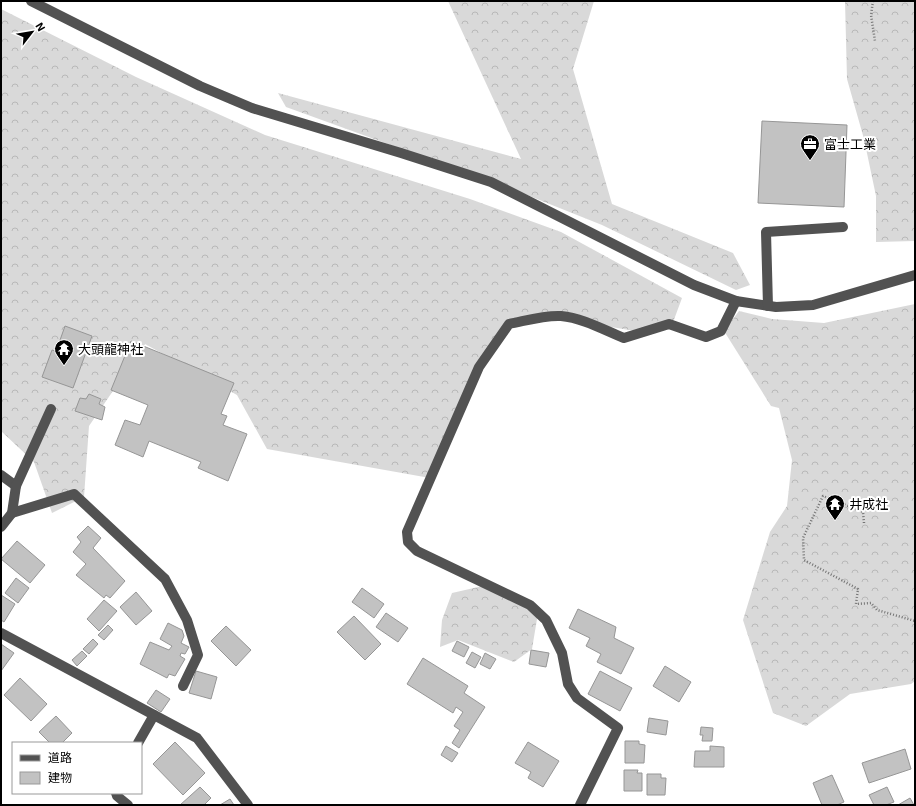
<svg xmlns="http://www.w3.org/2000/svg" width="916" height="806" viewBox="0 0 916 806" font-family="'Exo 2','Noto Sans JP',sans-serif">
<style>
.forest{fill:url(#forest-crowns)}
.building{fill:#c2c2c2;stroke:#969696}
.lines{fill:none;stroke-linecap:round;stroke-linejoin:round}
.path{stroke:#747474;stroke-width:2.5;stroke-dasharray:1 2;stroke-linecap:butt}
.minor{stroke:#525252;stroke-width:10}
.labels{text-anchor:middle;dominant-baseline:central;stroke-width:4;stroke-linejoin:round;paint-order:stroke}
.poi-label{font-size:13px;fill:#000;stroke:#fff;text-anchor:start}
</style>
<defs>
<pattern id="forest-crowns" width="20" height="18" patternUnits="userSpaceOnUse"><rect width="20" height="18" fill="#d9d9d9"/><path d="M2 6a3 3 0 1 1 6 0M12 15a3 3 0 1 1 6 0" fill="none" stroke="#b8b8b8"/></pattern>
</defs>
<rect width="100%" height="100%" fill="#fff"/>
<g class="forest">
<path d="M448,1H594L573,69L612,204L733,253L750,285L736,290L602,225L512,189L286,107L278,93L521,159Z"/>
<path d="M845,1H915V241L876,242V196L864,139L847,79Z"/>
<path d="M1,9L136,77L265,135L470,199L561,232L682,298L672,325L641,332L546,316L505,323L465,394L430,478L267,449L237,395L145,344L89,426L84,497L52,513L34,462L1,431Z"/>
<path d="M915,304V681L911,684L850,694L806,726L773,713L743,620L770,532L787,506L792,460L779,408L771,406L724,331L739,311L772,319L824,323Z"/>
<path d="M487,585L538,613L532,649L514,662L458,640L440,647L442,620L452,593Z"/>
</g>
<g class="building">
<path d="M762,121L847,125L844,207L758,203Z"/>
<path d="M65,326L92,336L73,388L42,377L52,350L63,354L66,346L59,343Z"/>
<path d="M131,341L234,383L221,414L227,416L223,425L247,434L228,481L198,468L201,462L149,441L143,457L115,445L125,420L140,425L148,405L111,390Z"/>
<path d="M89,394L101,399L99,404L105,407L102,420L75,411L80,398L86,399Z"/>
<path d="M88,526L101,538L93,548L125,581L110,598L106,595L104,598L76,575L86,564L73,552L81,542L77,537Z"/>
<path d="M17,541L45,565L30,583L1,559Z"/>
<path d="M16,578L29,588L18,603L5,593Z"/>
<path d="M362,588L384,604L374,618L352,602Z"/>
<path d="M136,592L152,611L136,625L120,607Z"/>
<path d="M1,595L15,604L4,622L1,620Z"/>
<path d="M104,600L117,611L99,631L87,619Z"/>
<path d="M578,609L616,627L614,638L634,648L621,674L597,662L601,654L586,646L590,638L569,628Z"/>
<path d="M386,613L408,628L398,642L376,627Z"/>
<path d="M354,616L381,644L365,660L337,632Z"/>
<path d="M168,623L182,630L184,636L181,643L189,647L185,654L181,653L180,656L185,659L175,676L169,674L167,678L140,664L150,642L169,650L172,646L160,639Z"/>
<path d="M108,625L113,630L104,640L98,635Z"/>
<path d="M226,626L251,650L236,666L211,641Z"/>
<path d="M93,639L98,644L89,654L83,649Z"/>
<path d="M457,641L469,647L464,657L452,651Z"/>
<path d="M1,644L14,653L1,671Z"/>
<path d="M531,650L549,653L546,667L529,664Z"/>
<path d="M82,651L87,656L77,666L72,660Z"/>
<path d="M472,652L481,657L475,668L466,663Z"/>
<path d="M485,653L496,659L490,669L480,664Z"/>
<path d="M423,658L468,686L464,693L485,707L459,748L452,743L460,730L454,726L463,712L456,707L453,713L407,684Z"/>
<path d="M665,666L691,682L679,702L653,686Z"/>
<path d="M196,671L217,677L211,699L189,693Z"/>
<path d="M600,671L632,688L620,711L588,694Z"/>
<path d="M20,678L47,704L31,721L4,695Z"/>
<path d="M156,690L170,699L161,712L147,703Z"/>
<path d="M56,716L72,733L62,743H50L39,732Z"/>
<path d="M649,718L668,721L666,735L647,732Z"/>
<path d="M701,727L713,728L712,741H702L703,735H700Z"/>
<path d="M625,741H639V744L645,745L644,763H625Z"/>
<path d="M175,742L205,773L183,795L153,764Z"/>
<path d="M528,742L559,761L543,787L528,778L531,772L515,763Z"/>
<path d="M446,746L458,753L452,762L441,755Z"/>
<path d="M710,746L724,747V767H694L695,751H710Z"/>
<path d="M905,749L911,769L869,783L862,763Z"/>
<path d="M624,770H638L637,773H642V791H624Z"/>
<path d="M647,774H661V778H666L665,795H647Z"/>
<path d="M832,775L844,802L837,805H822L813,783Z"/>
<path d="M200,787L211,798L204,805H180Z"/>
<path d="M887,787L894,802L886,805H874L869,795Z"/>
<path d="M910,798L914,805H898Z"/>
<path d="M230,799L234,805H220Z"/>
</g>
<g class="lines">
<g class="path">
<path d="M873,1L871,15L875,41"/>
<path d="M864,523L863,512L823,496L803,538L804,560L858,589L856,604L871,603L877,610L915,621"/>
</g>
<g class="minor">
<path d="M31,1L200,86L252,108L401,153L491,182L694,285L736,301L776,307L813,305L915,275"/>
<path d="M768,306L766,232L843,227"/>
<path d="M1,475L16,486"/>
<path d="M12,513L74,494L165,579L187,620L198,655L183,686"/>
<path d="M1,527L12,513L16,486L51,409"/>
<path d="M1,633L197,738L248,805"/>
<path d="M138,743L154,715"/>
<path d="M116,793L117,796L128,805"/>
<path d="M580,805L618,728L577,698L568,684L562,653L546,620L530,605L417,551L408,542L407,532L479,367L509,324C525,321 544,315 561,316C583,318 604,330 624,338L669,324L706,337L721,331L736,301"/>
</g>
</g>
<defs>
<g id="office-pin" transform="scale(1)"><path d="M0 17L-7.5 6A9.5 9.5 0 1 1 7.5 6Z" fill="#000" stroke="#fff"/><path d="M-6-3h4V-5.5h4V-3h4V5H-6ZM-1-4.5V-3h2v-1.5ZM-6 0V1H6V0Z" fill="#fff"/></g>
<g id="temple-pin" transform="scale(1)"><path d="M0 17L-7.5 6A9.5 9.5 0 1 1 7.5 6Z" fill="#000" stroke="#fff"/><path d="M0-6L5-2H3V0L6.5 2.5H4V6H1.5V3h-3V6H-4V2.5H-6.5L-3 0V-2H-5Z" fill="#fff"/></g>
</defs>
<g fill-rule="evenodd">
<use href="#office-pin" x="810" y="144"/>
<use href="#temple-pin" x="64" y="349"/>
<use href="#temple-pin" x="835" y="504"/>
</g>
<g class="labels">
<g class="poi-label">
<text x="824" y="144">富士工業</text>
<text x="78" y="349">大頭龍神社</text>
<text x="849" y="504">井成社</text>
</g>
</g>
<rect width="916" height="806" fill="none" stroke="#000000" stroke-width="4"/>
<rect x="12" y="742" width="130" height="52" fill="#ffffff" stroke="#999999"/>
<rect x="20" y="755" width="20" height="6" fill="#525252" stroke="#999999"/>
<text x="48" y="762" font-size="12" fill="#000000">道路</text>
<rect x="20" y="772" width="20" height="12" fill="#c2c2c2" stroke="#999999"/>
<text x="48" y="782" font-size="12" fill="#000000">建物</text>
<g transform="translate(32 32) rotate(59)" stroke="#ffffff" stroke-width="3" paint-order="stroke">
<path d="M0-3L7 15L0 10L-7 15Z" fill="#000000"/>
<text y="-6" font-size="11" font-weight="bold" text-anchor="middle" fill="#000000">N</text>
</g>
</svg>
